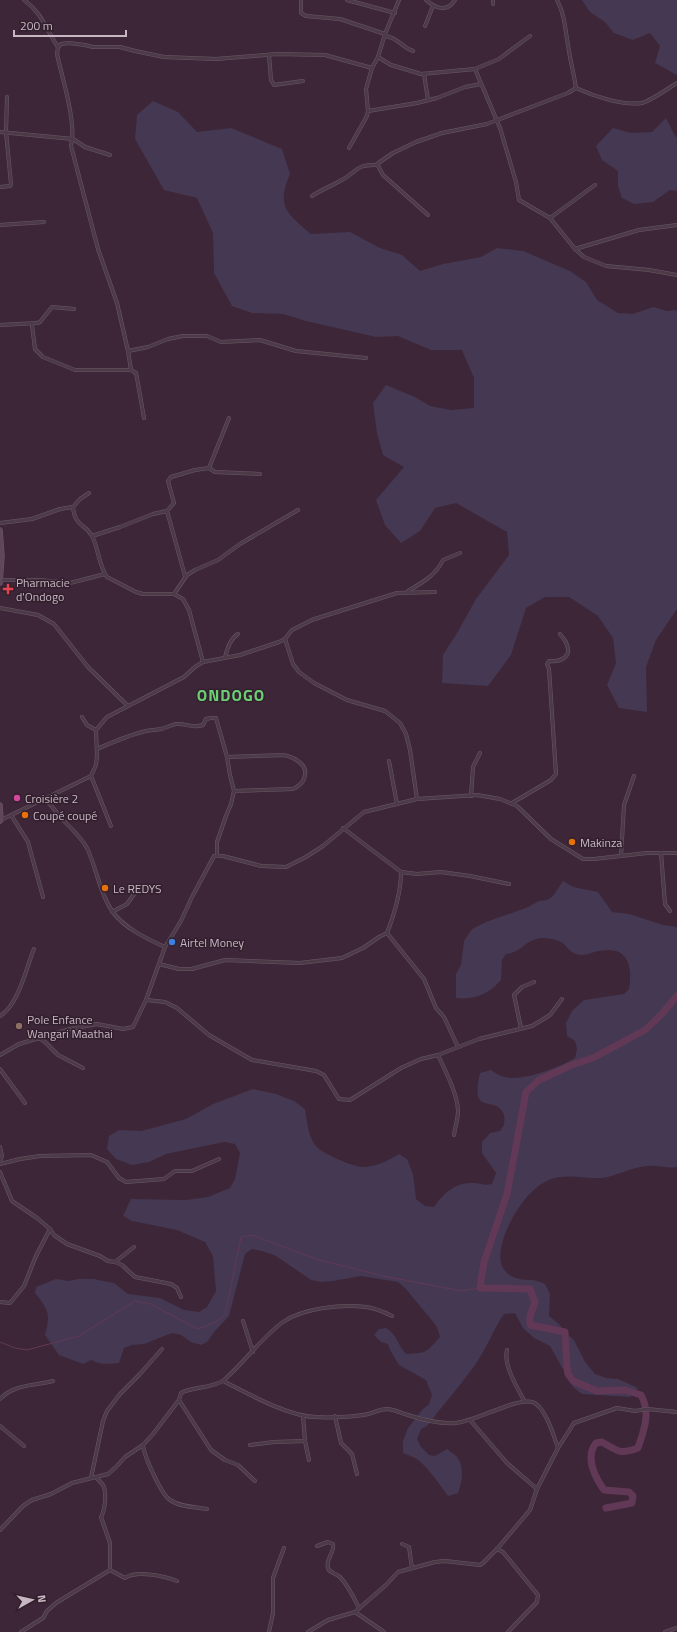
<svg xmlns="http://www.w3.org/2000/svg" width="677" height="1632" viewBox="0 0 677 1632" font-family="'Titillium Web',sans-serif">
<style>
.green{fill:#453852}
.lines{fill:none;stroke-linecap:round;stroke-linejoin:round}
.stream{stroke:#613957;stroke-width:1}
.river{stroke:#613957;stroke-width:7}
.street-casing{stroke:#6b5866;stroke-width:4}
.secondary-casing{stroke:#6b5866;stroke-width:5.5}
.street{stroke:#4d3a48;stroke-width:3}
.secondary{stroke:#604859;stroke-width:4.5}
.health-dot{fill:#e0444e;stroke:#321f2d;stroke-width:1.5}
.hotel-dot{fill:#d1479c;stroke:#321f2d;stroke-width:1.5}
.food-dot{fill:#e8710a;stroke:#321f2d;stroke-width:1.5}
.shop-dot{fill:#3f7fe0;stroke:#321f2d;stroke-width:1.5}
.education-dot{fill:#8d6e63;stroke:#321f2d;stroke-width:1.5}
.labels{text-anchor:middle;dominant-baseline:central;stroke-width:3;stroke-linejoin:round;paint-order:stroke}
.poi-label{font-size:12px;fill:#c8b6c3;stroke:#321f2d;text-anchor:start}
.district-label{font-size:16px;font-weight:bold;letter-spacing:1px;fill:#6bce75;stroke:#321f2d}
</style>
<rect width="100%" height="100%" fill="#3d2637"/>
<g class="green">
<path d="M582,0H677V75L655,63L660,46L650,33L633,40L614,33L605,22L590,12Z"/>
<path d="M153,101L178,112L197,132L231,128L282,149L290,174C276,207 287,213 311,234L350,232L380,248L402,255L420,271L443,264L481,257L497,248L523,251L570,271L586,282L597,300L618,313L633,314L653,307L667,311L677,310V609L656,640L646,667L647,712L619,708L607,685L616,663L613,638L598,616L569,597H545L526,608L511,655L488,686L442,683L443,655L457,633L476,599L509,555L507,532L456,503L435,508L420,531L401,543L385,525L376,500L404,467L383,455L377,433L373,403L386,385L415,397L430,406L451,410L474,408V378L462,350H431L398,336L376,337L306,321L283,314L252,313L232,306L214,273L213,233L197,198L164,190L135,139L137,115Z"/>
<path d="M666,118L674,134L677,138V191L670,190L653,202L634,204L622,198L618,186V171L602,160L596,146L613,128L631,133L652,132Z"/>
<path d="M563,881L573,887L598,892L612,912L629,914L663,925L677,927V1167C667,1169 657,1165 647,1166C632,1167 617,1176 602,1178C588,1179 574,1175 560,1177C533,1180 512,1214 504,1237C498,1255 497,1273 519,1279C529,1281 533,1278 545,1284L550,1294L549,1316L559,1324L565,1332L574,1340L585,1362L595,1374L606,1378L618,1379L638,1388L630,1397L582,1394L573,1387L550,1346L534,1338L523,1328L515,1313L504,1314C493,1330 487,1348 475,1365C460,1386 443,1405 427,1426L421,1429L417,1439L421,1447L429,1455L435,1456L447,1449C450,1452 455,1454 457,1457C465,1467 462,1483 458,1493L448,1496C440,1485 426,1464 415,1458C411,1456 407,1455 403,1453V1441L408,1428L422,1410L429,1404L432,1395L426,1380L399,1365L390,1350L388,1344L381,1342L374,1335L379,1329L386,1328C397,1334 398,1346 406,1354C428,1353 426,1352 440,1337L437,1327L430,1318L405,1288L398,1282L361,1276L333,1281L321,1282L311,1280L276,1256L262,1251L252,1249L245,1254L229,1316L215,1331L207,1342L201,1345L191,1342L181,1335L172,1333L144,1344L132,1345L124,1348L119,1363C108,1364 100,1365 91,1360L83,1364L59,1355L45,1335C51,1314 48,1309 35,1293L36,1287L56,1279L69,1281L78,1279H94L114,1283L128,1294L160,1298L184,1310L199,1312L207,1307L216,1291L213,1256L205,1242L177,1230L132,1221L123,1216L131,1199L186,1200L208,1197L230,1188L235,1179L240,1153L235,1144L224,1142L166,1154L149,1162L132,1165L116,1159L107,1149L109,1136L119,1130L141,1131L186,1119L213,1104L253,1089L276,1094L294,1101L305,1109C307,1121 308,1135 315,1145C321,1153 351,1166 362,1167C375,1167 388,1161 399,1154L407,1159L413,1174L416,1199L425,1206L434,1207C443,1193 456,1182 473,1183C480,1183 484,1186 492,1184L496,1173L482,1153V1142L490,1133L500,1131L504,1125C504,1122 505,1118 504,1115C496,1093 469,1119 480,1073L491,1070C495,1073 500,1076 505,1077C522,1082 560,1067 575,1058L577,1049L575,1041L567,1036L566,1023L572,1011L584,1000L624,994L629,989C633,966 628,945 599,951C592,952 584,957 576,954C570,952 568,948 564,944C560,940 548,938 541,938C525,940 521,953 506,954L502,960L501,980C489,994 475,1000 456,998V974L461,965L464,941L472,929L486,922L526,908L539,901L547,900L553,896Z"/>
</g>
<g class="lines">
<path class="stream" d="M0,1342L15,1348L27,1350L79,1336L135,1301L151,1304L197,1329L216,1322L225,1315L241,1237L252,1235L316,1259L383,1276L462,1291L480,1288"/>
<path class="river" d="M606,1508L632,1503L633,1496L629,1492L604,1490C595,1477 585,1457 596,1443L602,1442C618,1451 619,1455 638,1448C644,1430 651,1413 641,1395L625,1390L597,1391L573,1381L568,1374L567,1367L565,1332L530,1325V1316L535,1302L530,1289L480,1288L484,1262L507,1194L526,1092L539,1080L574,1064L593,1058L645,1030L660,1016L677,996"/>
<g class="street-casing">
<g id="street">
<path d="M24,0C43,14 45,28 58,47"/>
<path d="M301,0V13L306,16L340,19L385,34V36C397,37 402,47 413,51"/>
<path d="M347,0L395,13"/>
<path d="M426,0C435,8 447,13 455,0"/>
<path d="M493,0V4"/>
<path d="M425,26L433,6"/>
<path d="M269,55L271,80L274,85L303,81"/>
<path d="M378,57L391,65L421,74L475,69L499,59L530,36"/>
<path d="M475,69L500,128L516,182L519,200L550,218L575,249L584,257L606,266L649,270L677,275"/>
<path d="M424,74L428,100"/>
<path d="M576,88C593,96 623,106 642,103C652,100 667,89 677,83"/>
<path d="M368,111L417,103L437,98L465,87L481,84"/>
<path d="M0,132L73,139L85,147L110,155"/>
<path d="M349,148L367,116L368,111L366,89L372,68L378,57L385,34L399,0"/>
<path d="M0,187L10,186L11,184L6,132L7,97"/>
<path d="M312,196C321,190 331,186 340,181C357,173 354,164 377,165"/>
<path d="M428,215L383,175L377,164L393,153L416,142L442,133L487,124L568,93L576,88C574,74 570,60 568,45C565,29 565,15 557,0"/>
<path d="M550,218L595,185"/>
<path d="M0,225L44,222"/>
<path d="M575,249L639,230L677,225"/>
<path d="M0,325L37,323L40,322L52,307L74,309"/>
<path d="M32,325L35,349L43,357L75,370H131"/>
<path d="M128,351L131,370L136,373L137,378L144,418"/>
<path d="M366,358L296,351L260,340L221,342L207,336H183L168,339L148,347L128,351L117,303L98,249L71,146C77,123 62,78 57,54L58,47L61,44L69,43L85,45L93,47H120L135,51L164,57L216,59L277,54L325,55L372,68"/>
<path d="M209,468L229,418"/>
<path d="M89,493L80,499L73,507C75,528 86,523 93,538C98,549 100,568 107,577L136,592L143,594H174L187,575L195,570L218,560L240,544L298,510"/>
<path d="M167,511L185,576"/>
<path d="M0,523L32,519L60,509L73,507"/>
<path d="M92,536L120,527L153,514L167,511L174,503L168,481L171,477L195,470L209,468L215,472L260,474"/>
<path d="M0,580H39L70,583L105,574"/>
<path d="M408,591C422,583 436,575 443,560L460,553"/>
<path d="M174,594L183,599L189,610L203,662"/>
<path d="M0,608L38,615L54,624L88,667L128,706"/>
<path d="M285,639L293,664L299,672L314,683L347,700L385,711L400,723L406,734L410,750L417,799"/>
<path d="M225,658C227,648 230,639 238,634"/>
<path d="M96,730L107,717L184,677L195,667L203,662L240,655L279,642L285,639L292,630L312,620L324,616L397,593L435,592"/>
<path d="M97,749C113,742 129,735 146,731C151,730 156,730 161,729C166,728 171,725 176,724C187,723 190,729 203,725L206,719L211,718H216L227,757L230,775L234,791L231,804L226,816L217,842V856"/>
<path d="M227,757L284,755C296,758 311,766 303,781C300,785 298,787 293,789L234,791"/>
<path d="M389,761L397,804"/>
<path d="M91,776L111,826"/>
<path d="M471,796L473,767L480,753"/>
<path d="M44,800C52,804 57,814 63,820C72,829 81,837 87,848C97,869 99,892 112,911C124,928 147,939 165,947"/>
<path d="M512,803L551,780L556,774L549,669L547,664L549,661C559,662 572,658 567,645C566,641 562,637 560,634"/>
<path d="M11,815L28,842L43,897"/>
<path d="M1,820L91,776L96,765L97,756L96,730L87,725L82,717"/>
<path d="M343,828L401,872L417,874L441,872L470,876L509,884"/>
<path d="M661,853L665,904L670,911"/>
<path d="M621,856L624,805L634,776"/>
<path d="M112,912L127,904L137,890"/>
<path d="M387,933L424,979L436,1008L444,1017L458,1047"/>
<path d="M159,964L179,969H192L225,960L300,963L342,958L363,948L379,937L387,933C394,915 401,892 401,872"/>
<path d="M146,1000L165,1002L177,1008L209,1035L252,1060L316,1071L324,1075L339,1099L350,1100L401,1068L421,1059L438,1055L479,1039L532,1026L550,1015L562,999"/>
<path d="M0,1016C19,1004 26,968 34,949"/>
<path d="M521,1028L514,995L522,987L534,982"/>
<path d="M39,1038L45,1042L58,1055L83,1068"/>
<path d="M0,1055L19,1044L70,1029L97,1024L123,1029L133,1027L146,1000L165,947L181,921L192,897L214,856H223L261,866L286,867L306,857L323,846L364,812L417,799L477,795L500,799L517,806L551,839L583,859H594L647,853H677"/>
<path d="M438,1055C445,1070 458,1095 458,1111C458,1119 455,1127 454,1135"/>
<path d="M0,1069L25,1103"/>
<path d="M0,1147L2,1156L0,1161"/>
<path d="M0,1164L20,1159L40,1156L91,1155L107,1162L119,1178L126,1182L164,1179L175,1171H192L219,1159"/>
<path d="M0,1172L12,1201L37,1218L50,1229L54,1235L67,1244L100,1256L108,1261L115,1262L134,1247"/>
<path d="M115,1262L122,1265L135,1277L171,1284L177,1288L181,1297"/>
<path d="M0,1302L10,1303L24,1286L36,1256L50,1229"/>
<path d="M243,1321L253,1352"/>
<path d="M507,1350C503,1365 518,1389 525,1402"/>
<path d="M223,1381C247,1393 289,1417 316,1417C328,1418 356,1417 368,1414C375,1412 380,1409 388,1409C396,1410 401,1413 408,1415C423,1420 441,1424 456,1423C477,1421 515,1398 532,1402C545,1405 554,1437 558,1448L537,1489L530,1510L497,1549L503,1552L538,1595L537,1602L508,1632"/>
<path d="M0,1399C14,1384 34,1386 53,1381"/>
<path d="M179,1400L211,1450L225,1460L238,1465L255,1481"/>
<path d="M303,1415L305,1441L309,1460"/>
<path d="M335,1416L341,1443L352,1454L357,1474"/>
<path d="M470,1420L507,1463L537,1489"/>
<path d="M0,1426L24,1446"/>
<path d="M143,1445C144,1456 161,1494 170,1500C180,1507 195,1507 207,1509"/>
<path d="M250,1445L274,1442L305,1441"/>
<path d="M558,1448L574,1423L617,1408L635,1411L647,1409L677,1412"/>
<path d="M96,1477C98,1480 101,1482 103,1485C107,1493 105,1510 101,1517L110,1543V1570"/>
<path d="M91,1478L103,1421L107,1411L120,1394L140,1374L162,1349"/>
<path d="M0,1530L23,1506L32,1500L51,1494L72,1483L108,1474L116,1467L125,1457L143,1445L153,1434L179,1400L181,1393C194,1386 212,1389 224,1380C245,1362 261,1338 283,1322C303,1308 342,1304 366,1307C375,1308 384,1312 392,1316"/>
<path d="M402,1544L409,1547L412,1568"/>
<path d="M317,1546L328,1542L333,1544C335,1553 325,1559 328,1568C329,1573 336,1573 340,1577C348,1585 354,1598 359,1608"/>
<path d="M355,1612L384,1632"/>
<path d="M21,1632L43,1618L47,1611L56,1603L110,1570L125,1578C136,1570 165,1576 177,1581"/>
<path d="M269,1632L273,1613V1578L284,1548"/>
<path d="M308,1632L328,1620L355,1612L386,1585L398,1572L435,1562L445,1561L480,1565L483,1563L497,1549"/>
<path d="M665,1632L677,1628"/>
</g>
</g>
<g class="secondary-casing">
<g id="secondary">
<path d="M0,530L2,556L0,583"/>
<path d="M0,805L1,820L0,821"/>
</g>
</g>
<use href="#street" class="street"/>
<use href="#secondary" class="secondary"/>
</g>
<path class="health-dot" d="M6 583h4v4h4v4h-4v4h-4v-4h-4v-4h4z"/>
<circle class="hotel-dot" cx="17" cy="798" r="4"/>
<g class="food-dot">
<circle cx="25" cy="815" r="4"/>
<circle cx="572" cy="842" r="4"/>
<circle cx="105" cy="888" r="4"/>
</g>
<circle class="shop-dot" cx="172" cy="942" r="4"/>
<circle class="education-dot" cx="19" cy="1026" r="4"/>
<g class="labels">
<g class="poi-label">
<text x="16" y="582">Pharmacie<tspan x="16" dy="14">d'Ondogo</tspan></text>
<text x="25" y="798">Croisière 2</text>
<text x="33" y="815">Coupé coupé</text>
<text x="580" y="842">Makinza</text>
<text x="113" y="888">Le REDYS</text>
<text x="180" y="942">Airtel Money</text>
<text x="27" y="1019">Pole Enfance<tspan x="27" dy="14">Wangari Maathai</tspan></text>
</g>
<g class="district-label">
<text x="231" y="695">ONDOGO</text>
</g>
</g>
<g transform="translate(32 1600) rotate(82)" stroke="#321f2d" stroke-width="3" paint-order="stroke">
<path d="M0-3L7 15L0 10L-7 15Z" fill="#c8b6c3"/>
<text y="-6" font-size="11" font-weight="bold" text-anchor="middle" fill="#c8b6c3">N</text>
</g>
<path d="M14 30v6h112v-6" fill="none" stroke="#c8b6c3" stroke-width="2"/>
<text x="20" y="30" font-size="12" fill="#c8b6c3" stroke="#321f2d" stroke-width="3" paint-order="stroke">200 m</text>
</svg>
